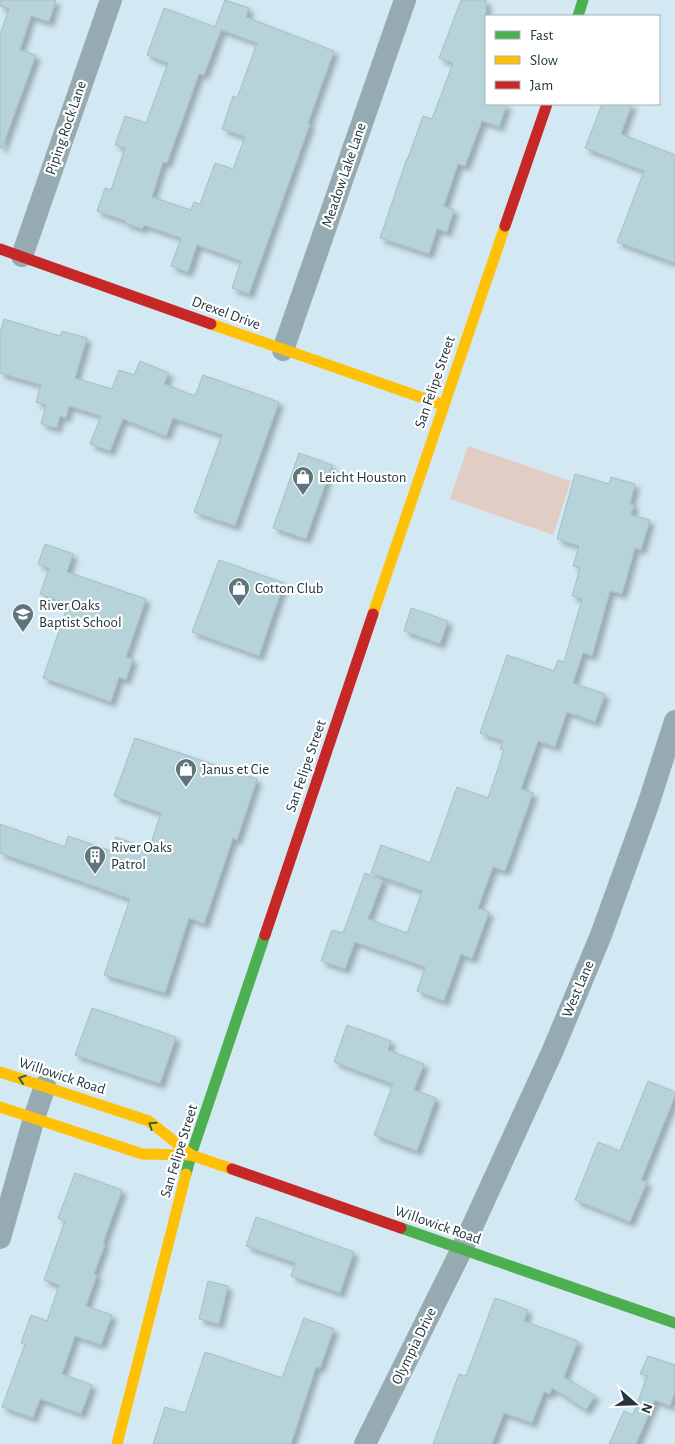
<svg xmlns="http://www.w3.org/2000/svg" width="675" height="1444" viewBox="0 0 675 1444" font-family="'Alegreya Sans',sans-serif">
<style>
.green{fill:#e1cdc4}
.building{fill:#b6d3da;stroke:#a8bdc3;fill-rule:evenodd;filter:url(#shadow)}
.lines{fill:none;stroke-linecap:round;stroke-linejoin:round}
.street{stroke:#95aab1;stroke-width:22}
.fast{stroke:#4caf50;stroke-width:11}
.slow{stroke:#ffc107;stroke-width:11}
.jam{stroke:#c62828;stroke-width:11}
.oneway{stroke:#306044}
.labels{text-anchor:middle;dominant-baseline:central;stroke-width:4.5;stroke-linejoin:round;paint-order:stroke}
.street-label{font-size:15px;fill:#21363e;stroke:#fff}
.poi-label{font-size:15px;fill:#21363e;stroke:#fff;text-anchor:start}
</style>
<defs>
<filter id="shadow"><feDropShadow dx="4.5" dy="4.5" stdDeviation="2.5" flood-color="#0004"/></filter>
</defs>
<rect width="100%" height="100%" fill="#d2e8f2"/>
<path class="green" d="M468,446L571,481L553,535L450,499Z"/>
<g class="building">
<path d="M0,0H56L49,22L31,16L20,50L36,55L2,148H0V34L9,9L0,6Z"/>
<path d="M225,0L249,8L246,17L334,51L308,123L310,124L249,294L232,288L241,261L197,245L188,272L171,266L181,238L144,225L142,229L125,223L126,221L97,211L105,188L111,190L125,148L115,145L125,116L146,123L168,63L147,55L164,8L215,27ZM221,30L257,43L237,98L233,96L222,129L245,137L233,169L215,163L200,204L194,202L191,210L152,197L163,162L167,163L199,74L204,75Z"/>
<path d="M461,0H486V104H507L499,127L482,121L465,166L458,164L444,206L454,210L447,232L437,229L429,254L380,238L407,158H408L423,116L432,119L453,63L439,58Z"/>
<path d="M602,104H632L621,134L675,155V263L617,242L644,171L585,148Z"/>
<path d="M4,319L60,336L62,331L87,338L75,378L112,389L119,370L134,375L140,361L169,373L164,384L195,396L203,375L279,402L235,526L194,512L222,435L173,418L166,436L123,419L110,451L90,444L101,416L69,406L66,418L60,416L57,428L41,424L46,405L36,402L41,385L0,373V333Z"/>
<path d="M299,453L332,465L306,539L273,528Z"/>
<path d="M575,474L609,484L611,477L635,484L630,504L634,505L631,515L650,520L641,550L635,548L622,594L610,591L592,656L583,653L573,683L605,694L595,722L567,712L555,747L538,741L521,789L533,793L505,871L493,867L478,908L489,912L472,959L461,954L444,1001L417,991L425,967L355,942L345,969L321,961L332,930L343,933L365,873L383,880L368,919L407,933L422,891L371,873L381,845L430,863L457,787L488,798L504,750L500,749L503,741L480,733L507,655L554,671L558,660L564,662L582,599L572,596L580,568L573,566L579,546L557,539Z"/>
<path d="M45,544L73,554L67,572L146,599L126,657L133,659L126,680L119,677L111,702L43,678L68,604L40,594L49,568L38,564Z"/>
<path d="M219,560L284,583L259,656L192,632Z"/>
<path d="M411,608L448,621L440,644L404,631Z"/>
<path d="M135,738L257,779L237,840L233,838L204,924L189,918L165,993L104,975L130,899L0,853V824L65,847L68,836L111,851L116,837L149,849L161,813L114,796Z"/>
<path d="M92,1008L176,1037L160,1084L75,1055Z"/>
<path d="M347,1025L391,1041L388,1050L424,1064L414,1090L436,1098L417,1151L374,1135L393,1084L334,1062Z"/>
<path d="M648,1081L675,1092V1096L641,1180L647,1182L630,1222L575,1200L598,1142L620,1151Z"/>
<path d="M75,1173L122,1190L103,1243L105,1244L94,1274L97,1275L86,1306L112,1315L101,1345L75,1336L62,1374L92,1385L81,1414L40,1399L33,1418L2,1407L25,1344L21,1343L31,1315L47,1321L59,1285L44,1280L65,1221L58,1218Z"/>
<path d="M256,1217L354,1252L340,1293L291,1276L295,1263L246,1246Z"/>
<path d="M208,1281L228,1286L219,1324L199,1319Z"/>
<path d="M495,1298L528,1310L524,1321L578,1341L564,1377L595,1396L586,1410L552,1388L550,1394L544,1392L532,1423L504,1413L492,1444H433L459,1374L466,1376Z"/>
<path d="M304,1318L334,1329L320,1368L316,1367L291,1444H153L165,1407L185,1413L205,1352L282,1378Z"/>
<path d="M648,1356L675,1365V1392L670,1406L655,1400L636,1444H609L624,1411L633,1415L647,1376L640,1374Z"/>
</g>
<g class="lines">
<g class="street">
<path d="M22,256L111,0"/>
<path d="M283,350L405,0"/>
<path d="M0,1238L34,1118L45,1086"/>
<path d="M365,1444L462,1249L553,1050L601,935L648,805L675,721"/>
</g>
<g class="fast">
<path d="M578,16L583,0"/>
<path d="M186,1174L191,1155L265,935"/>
<path d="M401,1228L675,1323"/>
</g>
<g class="slow">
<path d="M211,324L443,405"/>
<path d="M373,614L505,226"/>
<path d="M0,1072L149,1121L191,1155"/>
<path d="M0,1107L142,1154L191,1155L232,1169"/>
<path d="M117,1444L186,1174"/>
</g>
<g class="jam">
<path d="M505,226L547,104"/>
<path d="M0,249L211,324"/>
<path d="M265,935L373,614"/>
<path d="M232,1169L401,1228"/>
</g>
</g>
<defs><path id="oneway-chevron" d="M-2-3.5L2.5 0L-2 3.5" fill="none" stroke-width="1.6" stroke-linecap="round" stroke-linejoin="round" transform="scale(1.25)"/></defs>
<g class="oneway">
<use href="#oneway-chevron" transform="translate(22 1079) rotate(-162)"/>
<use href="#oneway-chevron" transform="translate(152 1125) rotate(-146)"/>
</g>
<defs>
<g id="shop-pin" transform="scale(1.125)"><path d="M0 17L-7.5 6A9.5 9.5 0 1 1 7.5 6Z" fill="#5f747d" stroke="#fff"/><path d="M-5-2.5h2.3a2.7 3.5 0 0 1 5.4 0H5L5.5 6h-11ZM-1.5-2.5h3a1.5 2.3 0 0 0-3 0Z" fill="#fff"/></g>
<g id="school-pin" transform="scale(1.125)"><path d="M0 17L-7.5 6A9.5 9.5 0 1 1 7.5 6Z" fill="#5f747d" stroke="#fff"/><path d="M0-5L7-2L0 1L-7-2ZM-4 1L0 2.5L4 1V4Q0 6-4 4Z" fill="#fff"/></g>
<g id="building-pin" transform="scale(1.125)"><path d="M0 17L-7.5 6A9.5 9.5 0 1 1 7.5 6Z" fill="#5f747d" stroke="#fff"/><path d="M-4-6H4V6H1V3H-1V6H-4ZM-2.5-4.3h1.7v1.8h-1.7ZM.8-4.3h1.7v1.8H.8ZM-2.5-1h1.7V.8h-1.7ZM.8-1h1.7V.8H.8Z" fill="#fff"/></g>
</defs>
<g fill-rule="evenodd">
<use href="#shop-pin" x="303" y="477"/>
<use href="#shop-pin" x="239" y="588"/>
<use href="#school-pin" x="23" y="614"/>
<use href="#shop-pin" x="186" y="769"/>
<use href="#building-pin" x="95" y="856"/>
</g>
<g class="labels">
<g class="street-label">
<text transform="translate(66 128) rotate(-71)">Piping Rock Lane</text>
<text transform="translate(344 175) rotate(-71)">Meadow Lake Lane</text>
<text transform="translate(226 313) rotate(20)">Drexel Drive</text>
<text transform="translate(435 382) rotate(-71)">San Felipe Street</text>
<text transform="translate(306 766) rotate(-71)">San Felipe Street</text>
<text transform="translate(578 989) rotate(-67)">West Lane</text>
<text transform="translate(62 1076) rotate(18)">Willowick Road</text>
<text transform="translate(179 1151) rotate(-73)">San Felipe Street</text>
<text transform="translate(438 1225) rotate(19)">Willowick Road</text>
<text transform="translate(414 1346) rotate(-64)">Olympia Drive</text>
</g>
<g class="poi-label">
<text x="319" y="477">Leicht Houston</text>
<text x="255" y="588">Cotton Club</text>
<text x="39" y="605">River Oaks<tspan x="39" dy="17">Baptist School</tspan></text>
<text x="202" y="769">Janus et Cie</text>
<text x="111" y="847">River Oaks<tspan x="111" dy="17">Patrol</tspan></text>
</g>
</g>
<rect x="485" y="15" width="175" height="90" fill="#ffffff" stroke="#a6afb2"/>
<rect x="495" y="31" width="25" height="8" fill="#4caf50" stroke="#a6afb2"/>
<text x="530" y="40" font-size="15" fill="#21363e">Fast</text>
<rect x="495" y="56" width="25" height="8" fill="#ffc107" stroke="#a6afb2"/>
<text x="530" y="65" font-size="15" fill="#21363e">Slow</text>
<rect x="495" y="81" width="25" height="8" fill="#c62828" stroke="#a6afb2"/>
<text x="530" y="90" font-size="15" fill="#21363e">Jam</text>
<g transform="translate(635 1404) rotate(110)" stroke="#ffffff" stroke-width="4" paint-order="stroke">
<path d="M0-4L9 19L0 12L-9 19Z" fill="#21363e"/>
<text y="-8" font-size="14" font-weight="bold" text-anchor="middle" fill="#21363e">N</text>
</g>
</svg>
